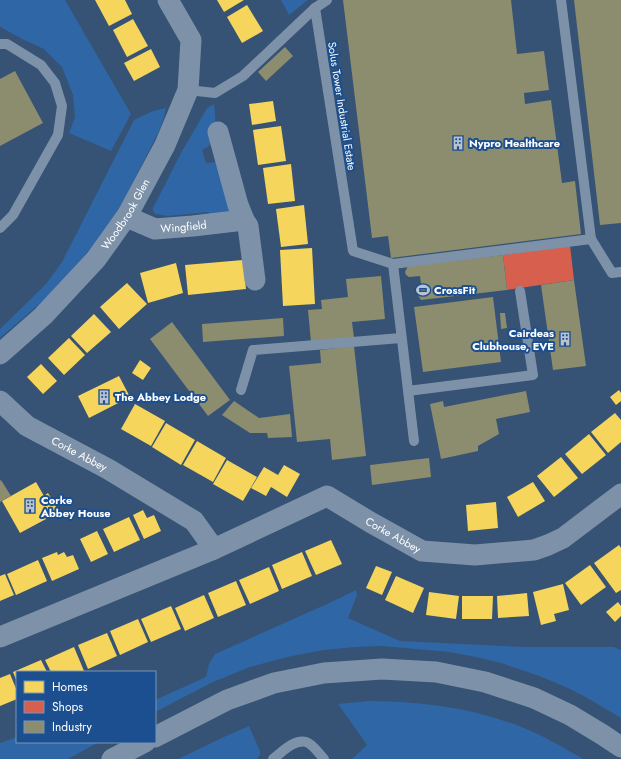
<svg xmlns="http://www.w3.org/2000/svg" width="621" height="759" viewBox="0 0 621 759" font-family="Jost,sans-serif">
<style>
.green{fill:#2f66a5}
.homes{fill:#f6d55c}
.shops{fill:#d6604d}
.industry{fill:#8c8c6e}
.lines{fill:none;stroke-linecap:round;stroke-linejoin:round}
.lane{stroke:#7d92a8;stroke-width:10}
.street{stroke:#7d92a8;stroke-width:21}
.labels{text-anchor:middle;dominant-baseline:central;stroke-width:4;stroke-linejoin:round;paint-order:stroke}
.street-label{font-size:11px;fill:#fff;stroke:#1b4f8f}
.poi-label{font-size:11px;font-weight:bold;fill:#fff;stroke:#1b4f8f;text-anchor:start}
</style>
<rect width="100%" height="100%" fill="#365274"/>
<g class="green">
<path d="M0,0H65L131,114L111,151L69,133L75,117L73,95L62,67L44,49L24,40L2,28L0,26Z"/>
<path d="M281,0H308L289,15Z"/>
<path d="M214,104C215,114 218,137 210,145C208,147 204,149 202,150L206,163L216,162L230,213L214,218L208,212L168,216L155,214L153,211V208L181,153L207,108Z"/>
<path d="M166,108L163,121L159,131L125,198L111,222L94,245L45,299L0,338V329L46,284L62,262L134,120L153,111Z"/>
<path d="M356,590L357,595L348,618L400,641L524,647H614L621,650V718L589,699L568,688L539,676L501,663L476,657L449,652L382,646L355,647L324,650L287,657L250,667L213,682L155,712V700L206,677L209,664L215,654L327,604Z"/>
<path d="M369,701C422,701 474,708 524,728C545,736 564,748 583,759H352L367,745L338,704Z"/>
<path d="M249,726L260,751V755L257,759H178L226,736Z"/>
<path d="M17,737V742H99L68,759H0V743Z"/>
</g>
<g class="homes">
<path d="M95,0H125L132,14L109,26Z"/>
<path d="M217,0H244L224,12Z"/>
<path d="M247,5L263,31L242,43L227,17Z"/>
<path d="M133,19L148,46L127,57L113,30Z"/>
<path d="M151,49L160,67L134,81L124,63Z"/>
<path d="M273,101L276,121L252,125L249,104Z"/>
<path d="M281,126L286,161L258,165L253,130Z"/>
<path d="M291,164L295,201L268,204L263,168Z"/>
<path d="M304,205L308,244L281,247L276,209Z"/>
<path d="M312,248L315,304L283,306L280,250Z"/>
<path d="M243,260L246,289L188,295L185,265Z"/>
<path d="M176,263L183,293L148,303L140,273Z"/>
<path d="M127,283L147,304L119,329L100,307Z"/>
<path d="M94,314L111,332L87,353L71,336Z"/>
<path d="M69,338L85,355L64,375L48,358Z"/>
<path d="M140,360L151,368L143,380L132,373Z"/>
<path d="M41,364L57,381L43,394L27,377Z"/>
<path d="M119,376L130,397L89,418L78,396Z"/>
<path d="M619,390L621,393V401L616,405L610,397Z"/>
<path d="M135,404L165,421L151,446L121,429Z"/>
<path d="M615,413L621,420V442L608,453L591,432Z"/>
<path d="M166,423L195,440L181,465L152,447Z"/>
<path d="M589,434L606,455L582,474L565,454Z"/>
<path d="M197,441L226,458L213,482L183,465Z"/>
<path d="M561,457L578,478L554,497L537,476Z"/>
<path d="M227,460L257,477L243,501L213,484Z"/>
<path d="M284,465L300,474L287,497L271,487L266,496L251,488L264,467L278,475Z"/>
<path d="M36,482L44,496L48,493L59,512L20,533L2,501Z"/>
<path d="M533,482L545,501L518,517L507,497Z"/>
<path d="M496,502L498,528L468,531L466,505Z"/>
<path d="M143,510L147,518L154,515L161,531L144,539L133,515Z"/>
<path d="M129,517L140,540L114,552L103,529Z"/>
<path d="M97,531L108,554L91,562L80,539Z"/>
<path d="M331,540L342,564L316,575L305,551Z"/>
<path d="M619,545L621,548V590L616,593L594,563Z"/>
<path d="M57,552L58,555L64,552L67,557L73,555L79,569L52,581L42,558Z"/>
<path d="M302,552L312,576L282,589L272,565Z"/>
<path d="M38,560L47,581L16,595L7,574Z"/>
<path d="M590,565L606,587L581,605L565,583Z"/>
<path d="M376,566L392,572L382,595L366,588Z"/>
<path d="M269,567L279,591L250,604L239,580Z"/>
<path d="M5,574L14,595L0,601V576Z"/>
<path d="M396,576L424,588L413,613L385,600Z"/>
<path d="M236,581L246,605L218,617L208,593Z"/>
<path d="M563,584L569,610L554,614L556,621L541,625L533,592Z"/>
<path d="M429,592L459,596L456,619L426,615Z"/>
<path d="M527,593L529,616L498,618L497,596Z"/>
<path d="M204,595L214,618L185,631L175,608Z"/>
<path d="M462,596H493L492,619H462Z"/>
<path d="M618,602L621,606V616L615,622L606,612Z"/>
<path d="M171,606L181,629L151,642L141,619Z"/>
<path d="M138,619L148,642L120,655L110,631Z"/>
<path d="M107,633L117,656L88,669L78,645Z"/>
<path d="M74,647L84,671L82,672H51L45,660Z"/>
<path d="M41,660L47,672H17V682L13,672Z"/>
<path d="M10,674L17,691V699L0,706V678Z"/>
</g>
<path class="shops" d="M570,245L574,280L507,290L503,255Z"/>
<g class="industry">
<path d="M343,0H511L517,54L544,51L549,90L524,93L525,104L551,100L562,183L575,181L581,234L391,258L388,236L372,238Z"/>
<path d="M574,0H621V223L600,225Z"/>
<path d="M285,47L293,56L266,81L258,72Z"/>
<path d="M15,71L43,123L0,146V79Z"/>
<path d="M503,255L507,290L421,300L417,294L416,290L418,286L421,284L420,276L409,277L406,275L405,272L408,266Z"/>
<path d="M381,276L385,319L352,322L354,338L311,342L308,310L322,309L321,300L348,297L346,279Z"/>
<path d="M574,280L586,366L553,370L541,285Z"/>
<path d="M493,297L501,362L423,372L414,307Z"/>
<path d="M500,313H505L507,328L501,329Z"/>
<path d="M283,318L284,336L203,342L202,324Z"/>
<path d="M172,322L230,400L208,416L150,339Z"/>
<path d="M354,346L366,456L332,460L330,439L297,442L289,366L321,363L320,350Z"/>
<path d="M526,391L530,412L496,419L499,434L478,446V451L441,459L430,404L443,401L444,407Z"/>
<path d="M234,401L259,418L290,414L292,437L268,438L267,433H250L222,415Z"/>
<path d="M429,458L431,477L372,485L370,465Z"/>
<path d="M1,480L11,496L0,502V481Z"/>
</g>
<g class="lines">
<g class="lane">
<path d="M561,0L591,239L612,273L621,272"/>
<path d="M315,8L327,0"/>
<path d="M0,44H7L41,65L55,83L62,106L58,135L13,215L0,228"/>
<path d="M188,90L215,93L243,76L315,8L353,251L393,264L414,441"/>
<path d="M393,264L591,239"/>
<path d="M241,390L253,350L401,338"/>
<path d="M408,391L533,375L520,291"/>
<path d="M273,759C282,752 294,739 306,742C313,744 319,754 324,759"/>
</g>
<g class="street">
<path d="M218,132L238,205L244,220L248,226L255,280"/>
<path id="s1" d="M128,214L134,220L155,229L193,226L244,220"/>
<path id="s2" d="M0,354L43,316L96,259L109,241L128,214L165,145L188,90L191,40L168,0"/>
<path id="s3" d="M0,401L27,426L108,469L194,521L214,549L327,496L370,522L422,551L475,555L534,550L548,545L563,538L621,494"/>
<path d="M0,637L214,549"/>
<path d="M155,737L227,700L274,683L324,673L382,669L436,672L485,682L534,698L570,715L603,735L621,747"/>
<path d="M112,759L145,742"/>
</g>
</g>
<defs>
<g id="building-bare" transform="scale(1.08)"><path d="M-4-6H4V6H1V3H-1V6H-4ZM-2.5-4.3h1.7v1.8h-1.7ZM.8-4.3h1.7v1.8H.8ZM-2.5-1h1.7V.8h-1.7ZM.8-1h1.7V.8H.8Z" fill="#b9c2ce" stroke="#1b4f8f" stroke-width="2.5" paint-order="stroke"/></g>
<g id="stadium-bare" transform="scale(1.08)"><path d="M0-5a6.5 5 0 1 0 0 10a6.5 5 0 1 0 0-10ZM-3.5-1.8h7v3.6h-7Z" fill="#b9c2ce" stroke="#1b4f8f" stroke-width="2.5" paint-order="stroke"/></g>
</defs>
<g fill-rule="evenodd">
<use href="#building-bare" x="458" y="143"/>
<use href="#stadium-bare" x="423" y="290"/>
<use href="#building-bare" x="565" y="339"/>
<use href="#building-bare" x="104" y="397"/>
<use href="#building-bare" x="30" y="506"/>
</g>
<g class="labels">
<g class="street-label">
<text transform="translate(342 106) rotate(81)">Solus Tower Industrial Estate</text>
<text stroke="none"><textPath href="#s2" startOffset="189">Woodbrook Glen</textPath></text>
<text stroke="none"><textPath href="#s1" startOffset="60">Wingfield</textPath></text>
<text stroke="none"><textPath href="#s3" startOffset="96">Corke Abbey</textPath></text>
<text stroke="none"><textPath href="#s3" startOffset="465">Corke Abbey</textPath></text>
</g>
<g class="poi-label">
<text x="469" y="143">Nypro Healthcare</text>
<text x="434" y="290">CrossFit</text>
<text x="554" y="333" text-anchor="end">Cairdeas<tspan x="554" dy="13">Clubhouse, EVE</tspan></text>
<text x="115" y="397">The Abbey Lodge</text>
<text x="41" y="500">Corke<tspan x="41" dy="13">Abbey House</tspan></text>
</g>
</g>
<rect x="16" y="671" width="140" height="72" fill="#1b4f8f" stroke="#7695bc"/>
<rect x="24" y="681" width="20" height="12" fill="#f6d55c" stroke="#7695bc"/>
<text x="52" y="691" font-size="12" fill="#ffffff">Homes</text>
<rect x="24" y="701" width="20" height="12" fill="#d6604d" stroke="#7695bc"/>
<text x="52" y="711" font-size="12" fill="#ffffff">Shops</text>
<rect x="24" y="721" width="20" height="12" fill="#8c8c6e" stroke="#7695bc"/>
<text x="52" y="731" font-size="12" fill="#ffffff">Industry</text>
</svg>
